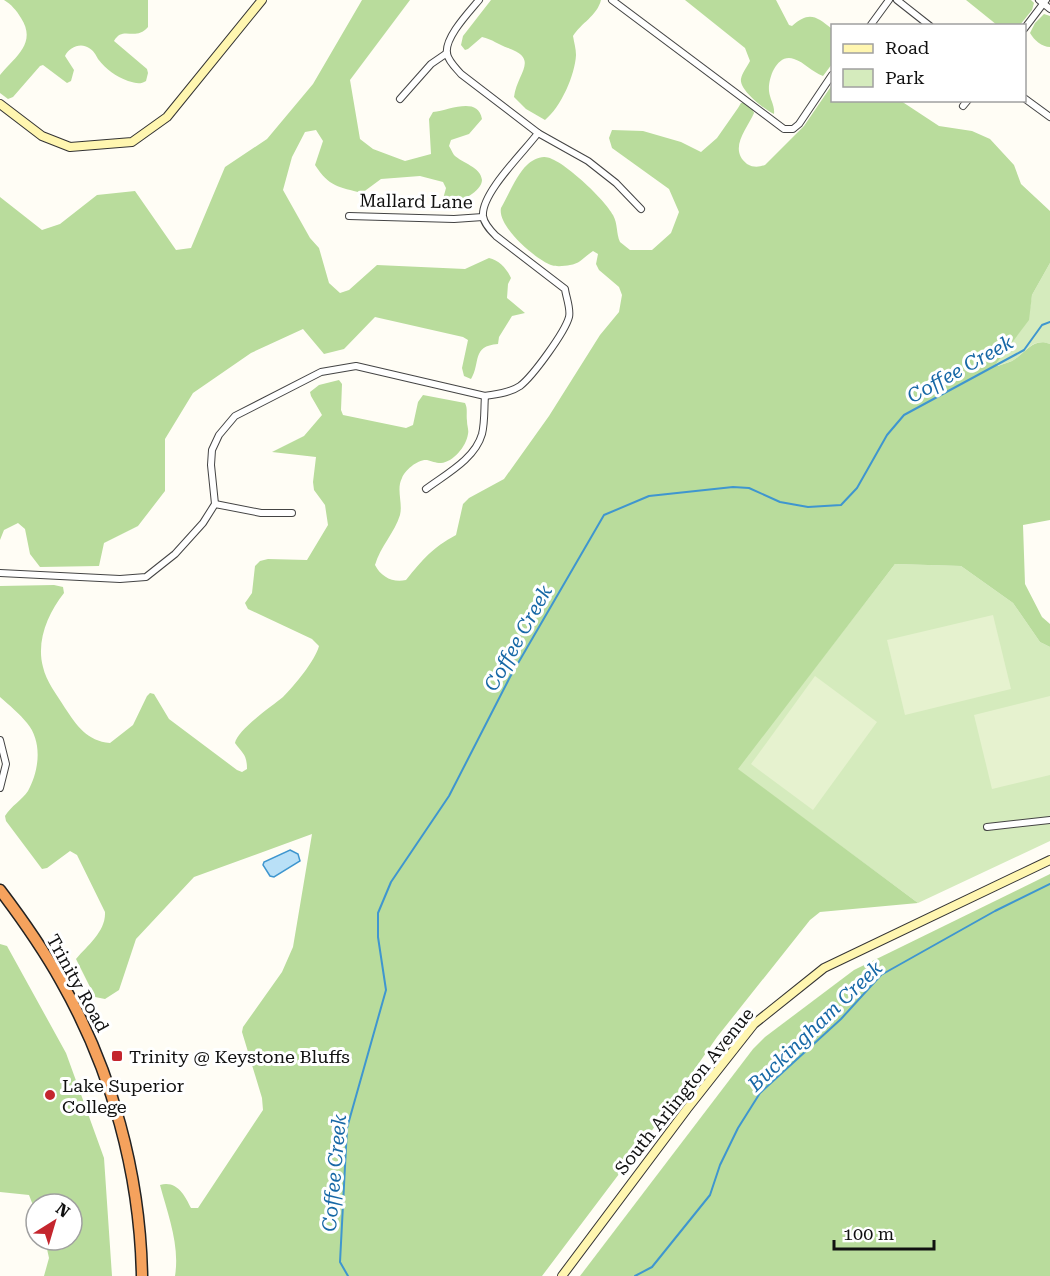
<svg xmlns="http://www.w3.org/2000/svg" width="1050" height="1276" viewBox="0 0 1050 1276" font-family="'Roboto Serif',serif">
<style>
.green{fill:#d5ebbd}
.forest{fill:#b9dc9c}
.pitch{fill:#e6f2cf}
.water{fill:#b9e0f7;stroke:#3f96cf;stroke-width:1.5}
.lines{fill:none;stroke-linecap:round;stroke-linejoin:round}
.stream{stroke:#3f96cf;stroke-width:2}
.street-casing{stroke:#444;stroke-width:8}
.secondary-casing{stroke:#333;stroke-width:10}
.highway-casing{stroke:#222;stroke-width:13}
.street{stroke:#fff;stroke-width:6}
.secondary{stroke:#fff6b0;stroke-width:8}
.highway{stroke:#f5a25d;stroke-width:10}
.poi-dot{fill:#c4262e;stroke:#fff;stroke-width:2}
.labels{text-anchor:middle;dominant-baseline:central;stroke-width:6;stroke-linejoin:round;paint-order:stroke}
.street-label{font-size:18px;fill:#111;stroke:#fff}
.poi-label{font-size:18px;fill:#111;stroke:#fff;text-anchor:start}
.water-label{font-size:20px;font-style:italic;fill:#1768a6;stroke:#fff}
</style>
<rect width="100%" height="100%" fill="#fffdf5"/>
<g class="green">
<path d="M1050,263V344C1032,337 1026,353 1012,361C1007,363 1002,364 997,366L996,364L1028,320L1032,295Z"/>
<path d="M895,564L961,566L1013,603L1040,642L1050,647V841L918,903L737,769Z"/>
</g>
<g class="forest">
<path d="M4,0H148V27C135,42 123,25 114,41L147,69L148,73L146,81C140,85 135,83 128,81C115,76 107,70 98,59C96,55 93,50 89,48C81,42 69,47 65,56L74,70L71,81L67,83L43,65L40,66L13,97L8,99L0,93V75C16,56 37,43 21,18C17,11 11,4 4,0Z"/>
<path d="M362,0H410L350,80L360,139L373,149L405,161L431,154L429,119L433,112C450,110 478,96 482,119L469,134L451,140L449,146C451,149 452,152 454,155C462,163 481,167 482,180C482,192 455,206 445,203L443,199L446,188L443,182L420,176L381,179L362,193C339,187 329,187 315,165L323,141L316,130L305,132L292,157L283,190L310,238L319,248L329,283L340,293L349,290L377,265L465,269L489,258C499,260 507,269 511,278L508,284L507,298L525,313L512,316L499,337L498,344C471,346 481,363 471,379L464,376L462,368L468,340L463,337L375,317L344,349L324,354L303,329L251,353L193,393L165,439V491L138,526L104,543L99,566L40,567L30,554L25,529L18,523L4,530L0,540V197L42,230L60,224L97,195L135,191L176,250L191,248L225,167L267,139L313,84Z"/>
<path d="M491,0H601C597,16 581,23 573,36C574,42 576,49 576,55C575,75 561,107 545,120L526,109L514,97C517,73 540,59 508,48C499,45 492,39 482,37L468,49L465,50L461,45L463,36Z"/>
<path d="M685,0H776L789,25L792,26C809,11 816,16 832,29V64L823,76C812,72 804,62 794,59C777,53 768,78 769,91C770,100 775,105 774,114C765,110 739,90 741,79C742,73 747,67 750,61L745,48Z"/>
<path d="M966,0H1031L1034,3L1032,10L1020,25H997Z"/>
<path d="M1044,14L1050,16V47C1042,47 1034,40 1030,33L1035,23Z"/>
<path d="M832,85V100L901,101L939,126L972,131L990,139L1014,165L1021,184L1050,211V263L1032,295L1029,320L996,364L998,366C1002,364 1008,363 1012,361C1026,353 1033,337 1050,344V520L1023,525L1025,584L1042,617L1050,624V647L1040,642L1013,603L961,566L895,564L738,769L918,903L820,912L810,920L717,1037L656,1125L542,1276H175C180,1245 168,1215 160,1185C177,1180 185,1196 191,1208H198L263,1110L262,1098L242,1032L243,1027L282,972L293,947L312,834L194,877L136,939L119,990L105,999L95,997L76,959C88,945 106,931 105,912L77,855L70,851L47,868L42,869L6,821L5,816C11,806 22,800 28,791C39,771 43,742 27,723C20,714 9,705 0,697V586L54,585L63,587L64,593C48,613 36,641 43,667C46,681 57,695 65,708C77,726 87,741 110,743L133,725L147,696L150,693L154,694L169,719L237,770L242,772L247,769C247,754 242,753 235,743C237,730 272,706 283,697C294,686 315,661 319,646L312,639L248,609L245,603L252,593L255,566L260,561L268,559L307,560L328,525L325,505L314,490L313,482L316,457L272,452L304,436L322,415L311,396L310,392L319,385L339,380L342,384L341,410L343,415L406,428L413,425L418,402L423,395L465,403C468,409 466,414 467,421C467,426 469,430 468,434C466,447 453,462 441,463C435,463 432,461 427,460C418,459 405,470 402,478C396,489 403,503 400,515C395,532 380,547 375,565C381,577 393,583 406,580C423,559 432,548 456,535L463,504L469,498L504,479L549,416L600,335L619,312L622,295L619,287L599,270L596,264L598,254L593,251C585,256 580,264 570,265C565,266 556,267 551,265C535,259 497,226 501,208C508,196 517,174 527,165C531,161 538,157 544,157C560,156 606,201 613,215C618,224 616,233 620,242L630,250H652L671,233L679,212L669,189L612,148L609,138L612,130L643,131L681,142L701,152L717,138L738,108L741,103H745L753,110L754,113C747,129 728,149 747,164C754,168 759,167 765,165L804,126Z"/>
<path d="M1050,874V1276H580L753,1049L765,1037L854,970Z"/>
<path d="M0,944L7,946L66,1053L104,1158L112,1276H44L49,1258L45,1240H72V1204H36V1213L29,1195L0,1192Z"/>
</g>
<g class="pitch">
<path d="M993,615L1011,689L905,715L887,640Z"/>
<path d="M815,676L877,722L813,810L751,764Z"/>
<path d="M1050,696V775L992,789L974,715Z"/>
</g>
<path class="water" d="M290,850L298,854L300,861L274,877L270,876L263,865L264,862Z"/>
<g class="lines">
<g class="stream">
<path d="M348,1276L340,1262L347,1128L386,990L378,937V913L391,882L449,796L510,677L604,515L649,496L733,487L749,488L780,502L808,507L841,505L857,488L887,435L904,415L1024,350L1042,325L1050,322"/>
<path d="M635,1276L652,1267L710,1195L720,1165L738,1128L760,1093L841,1019L881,975L995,911L1050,884"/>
</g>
<g class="street-casing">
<g id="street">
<path d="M612,0L784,129H793L799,124L832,75"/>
<path d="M897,0L930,26"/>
<path d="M1039,0L1050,9"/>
<path d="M870,26L889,0"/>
<path d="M1024,29L1046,0"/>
<path d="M1024,98L1050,117"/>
<path d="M400,99L431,64L447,53"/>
<path d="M963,106L968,100"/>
<path d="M538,133L588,161L616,183L641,209"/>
<path d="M349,216L454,219L483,217"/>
<path d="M426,489C446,474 475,459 482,434C485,422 484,408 485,396"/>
<path d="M215,504L261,513H292"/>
<path d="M0,573L120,579L146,577L175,554L203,523L215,504L211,465L212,450L219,435L235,416L321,372L356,366L485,396C496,394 510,393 520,386C533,376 565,332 569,317C571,309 566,297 565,289L496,236C491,231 484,224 483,216C481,193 524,152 538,133L461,74C456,68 449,62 447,54C444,38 469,12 479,0"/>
<path d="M0,740L6,764L0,788"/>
<path d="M987,827L1050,820"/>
</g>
</g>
<g class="secondary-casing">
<g id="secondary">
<path d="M0,104L42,136L70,147L132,142L167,117L262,0"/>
<path d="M562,1276L687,1109L754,1024L824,968L1050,860"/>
</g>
</g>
<g class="highway-casing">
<path id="highway" d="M0,890C22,919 43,949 61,981C112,1071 140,1173 142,1276"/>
</g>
<use href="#street" class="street"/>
<use href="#secondary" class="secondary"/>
<use href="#highway" class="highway"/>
</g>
<g class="poi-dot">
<rect x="111" y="1050" width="12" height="12" rx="3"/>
<circle cx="50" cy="1095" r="6"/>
</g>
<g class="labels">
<g class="street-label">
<text transform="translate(416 201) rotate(1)">Mallard Lane</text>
<text transform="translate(78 983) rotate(61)">Trinity Road</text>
<text transform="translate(684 1091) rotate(-51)">South Arlington Avenue</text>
</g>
<g class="poi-label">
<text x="129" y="1056">Trinity @ Keystone Bluffs</text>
<text x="62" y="1085">Lake Superior<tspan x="62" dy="21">College</tspan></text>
</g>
<g class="water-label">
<text transform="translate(960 369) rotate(-29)">Coffee Creek</text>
<text transform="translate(518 638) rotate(-61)">Coffee Creek</text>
<text transform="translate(815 1026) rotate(-44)">Buckingham Creek</text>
<text transform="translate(334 1173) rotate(-85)">Coffee Creek</text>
</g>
</g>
<rect x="831" y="24" width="195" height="78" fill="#ffffff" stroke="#a0a0a0" stroke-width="1.5"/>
<rect x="843" y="44" width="30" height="9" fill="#fff6b0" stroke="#a0a0a0" stroke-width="1.5"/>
<text x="885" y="54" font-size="18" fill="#111111">Road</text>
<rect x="843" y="69" width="30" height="18" fill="#d5ebbd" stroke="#a0a0a0" stroke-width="1.5"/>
<text x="885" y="84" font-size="18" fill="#111111">Park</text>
<g transform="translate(54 1222) rotate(37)"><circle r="28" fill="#ffffff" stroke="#a0a0a0" stroke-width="1.5"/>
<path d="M0-4.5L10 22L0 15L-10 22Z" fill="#c4262e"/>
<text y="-9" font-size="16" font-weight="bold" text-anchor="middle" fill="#111111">N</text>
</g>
<path d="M834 1240v9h100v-9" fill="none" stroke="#111111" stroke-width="3"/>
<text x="843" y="1240" font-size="18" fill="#111111" stroke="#ffffff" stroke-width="4.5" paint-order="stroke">100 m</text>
</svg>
